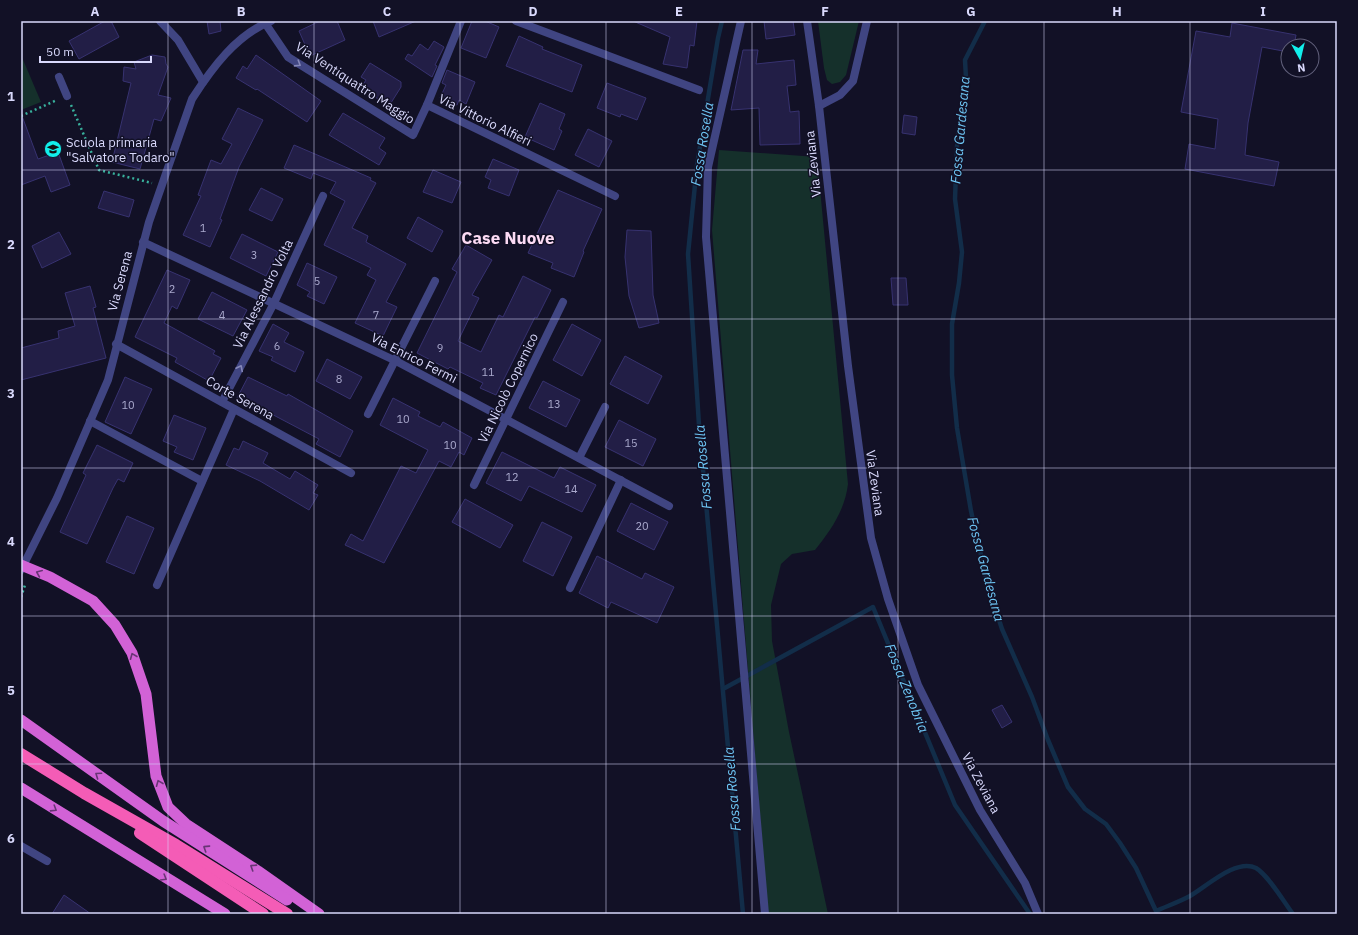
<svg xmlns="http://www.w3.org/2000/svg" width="1358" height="935" viewBox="0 0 1358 935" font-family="'IBM Plex Sans',sans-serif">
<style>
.green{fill:#15302b}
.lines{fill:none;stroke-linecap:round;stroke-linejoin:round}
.stream{stroke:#122d49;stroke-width:4.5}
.building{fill:#221e46;stroke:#373270}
.path{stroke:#38b19c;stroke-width:2.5;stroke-dasharray:2 3;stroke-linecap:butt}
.service{stroke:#404582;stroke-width:8}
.pedestrian{stroke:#404582;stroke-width:8}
.minor{stroke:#404582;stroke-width:8}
.tertiary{stroke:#404582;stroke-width:8}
.trunk{stroke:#d262d6;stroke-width:11}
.motorway{stroke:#f45cb6;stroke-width:12}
.oneway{stroke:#8588b9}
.oneway2{stroke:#683575}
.grid{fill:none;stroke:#d9d9fc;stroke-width:1;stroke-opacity:0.55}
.labels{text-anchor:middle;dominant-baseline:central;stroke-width:3;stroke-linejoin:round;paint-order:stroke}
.number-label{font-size:11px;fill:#abaace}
.street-label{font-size:13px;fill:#d9d9fc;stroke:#121126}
.poi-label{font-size:13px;fill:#d9d9fc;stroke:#121126;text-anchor:start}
.water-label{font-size:14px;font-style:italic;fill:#6ec6f5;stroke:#121126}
.district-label{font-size:17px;font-weight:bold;fill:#fcdbf4;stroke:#121126}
.neatline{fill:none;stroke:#d9d9fc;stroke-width:1.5}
.grid-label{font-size:13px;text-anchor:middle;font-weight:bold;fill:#d9d9fc}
</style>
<rect width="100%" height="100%" fill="#121126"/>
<g class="green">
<path d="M818,21H859L846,75L840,82L832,84L827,80L824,68Z"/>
<path d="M21,55L41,102L21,110Z"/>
<path d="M719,150L817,157L848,484C845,510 831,530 815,550L792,554L781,564L771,605L772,641L789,732L828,914H768L712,230Z"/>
</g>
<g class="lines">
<g class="stream">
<path d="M722,21L718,38L697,165L688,254L699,425L743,914"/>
<path d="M985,21L965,60L966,78L957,146L955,199L962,252L959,283L952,324V375L957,428L971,511L988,586L1002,629L1032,697L1048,740L1068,787L1085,809L1106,824L1120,843L1136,868L1156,911C1167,906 1179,902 1190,896C1206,887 1236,858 1256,868C1268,875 1284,902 1293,914"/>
<path d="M723,689L873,607L955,805L1030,914"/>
</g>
</g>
<g class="building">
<path d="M105,21H111L119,37L79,59L69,41Z"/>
<path d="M207,21H220L221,31L209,34Z"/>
<path d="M320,21H337L345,40L310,56L299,31Z"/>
<path d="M373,21H416L379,37Z"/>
<path d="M472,21H485L499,27L486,58L461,48Z"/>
<path d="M633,21H697L694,46L690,45L687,68L663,64L670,37Z"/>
<path d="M764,21H793L795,35L766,39Z"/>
<path d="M1232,23L1296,35L1294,46H1288V52L1262,47L1248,123L1245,155L1279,162L1274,186L1185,169L1189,144L1215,149L1218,119L1181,112L1196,31L1230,37Z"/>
<path d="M519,36L543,47L542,49L582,65L572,92L506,66Z"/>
<path d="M434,41L444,47L435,65L437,66L432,77L405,59L408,54L412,56L420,44L428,50Z"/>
<path d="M743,50H758L756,64L794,60L796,85L787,86L790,112L799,111L800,144L760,145L759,108L731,110Z"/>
<path d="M152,55L165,57L166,64L168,67L158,95L171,98L161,121L154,119L140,169L112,162L131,83L123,81L124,67L136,69L134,62Z"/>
<path d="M256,55L321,101L307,122L257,89L256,90L236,78L243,66L247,69Z"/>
<path d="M370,63L401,82V87L389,106L361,88L366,80L361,77Z"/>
<path d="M447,70L475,82L466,104L459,100L457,105L440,98L446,85L442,83Z"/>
<path d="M607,83L646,98L637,120L621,114L620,117L597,108Z"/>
<path d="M540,103L565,114L559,129L562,131L554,150L525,137Z"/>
<path d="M238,108L263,120L239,167L220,219L222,220L210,247L183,235L201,196L198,195L211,160L221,164L232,144L222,139Z"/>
<path d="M343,113L385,138L379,148L386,153L379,165L329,135Z"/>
<path d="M904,115L917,117L915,135L902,133Z"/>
<path d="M22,116L38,159L58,152L70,185L51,192L45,176L21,185Z"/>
<path d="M588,129L612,141L599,167L575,155Z"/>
<path d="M294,145L371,178L370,180L376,183L352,228L368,236L366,242L406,264L386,302L397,307L383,336L355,323L376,280L367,275L371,268L324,245L345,201L330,193L336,182L313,173L311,179L284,168Z"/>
<path d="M493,159L519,170L509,196L488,188L491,180L485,177Z"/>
<path d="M433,170L461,182L452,203L423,192Z"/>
<path d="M261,188L283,199L272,221L249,210Z"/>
<path d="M558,190L602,209L583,251L584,252L574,277L551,268L553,263L528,253Z"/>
<path d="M104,191L134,200L129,217L98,208Z"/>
<path d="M418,217L443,231L432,252L407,238Z"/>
<path d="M627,230L651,231L653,295L659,323L639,328L629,296L625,257Z"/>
<path d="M59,232L71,254L42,268L32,246Z"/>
<path d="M242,234L278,252L266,276L230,258Z"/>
<path d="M466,245L492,260L472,295L479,298L458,341L481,352L499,315L503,317L523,276L551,290L537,318L535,317L496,395L480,388L483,383L450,367L448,369L417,353L457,272L452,269Z"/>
<path d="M307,263L337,277L324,304L307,296L310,292L297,285Z"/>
<path d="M167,270L190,280L177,309L172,306L164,323L215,351L213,354L221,358L209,381L175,362L177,358L135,337Z"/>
<path d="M891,278H906L908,305H893Z"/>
<path d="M90,286L96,307L93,308L106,358L21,380V348L59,338L58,331L75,326L65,293Z"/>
<path d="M212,292L247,310L233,336L198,319Z"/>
<path d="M273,324L289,333L284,342L304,352L295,372L271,360L273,357L259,351Z"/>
<path d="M572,324L601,340L582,376L553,360Z"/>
<path d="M625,356L662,376L648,404L610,384Z"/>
<path d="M327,359L362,377L350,399L316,381Z"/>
<path d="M125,377L152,389L131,434L105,422Z"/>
<path d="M248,377L287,396L288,394L353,431L340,457L316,444L319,439L262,409L260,412L236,400Z"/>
<path d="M543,381L580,400L566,427L529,408Z"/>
<path d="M393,398L420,412L418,416L440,427L443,422L472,438L464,455L459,452L451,467L439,461L384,563L345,545L351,534L363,541L401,466L416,473L428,450L380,425Z"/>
<path d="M174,415L206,428L193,460L174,452L177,447L163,441Z"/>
<path d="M619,420L656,439L643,466L605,447Z"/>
<path d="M243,441L268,453L263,463L268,466L290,479L295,471L318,485L313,493L318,495L309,510L260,481L226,465L234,448L239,450Z"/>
<path d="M97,445L133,463L124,482L118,479L113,488L87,544L60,532L86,475L83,473Z"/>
<path d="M502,452L554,478L560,467L596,485L582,512L529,486L521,501L486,483Z"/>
<path d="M465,499L513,525L500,548L452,522Z"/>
<path d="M631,503L668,522L654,550L617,531Z"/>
<path d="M127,516L154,528L134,574L106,562Z"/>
<path d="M542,522L572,537L553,576L523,561Z"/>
<path d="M597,556L642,579L645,573L674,587L657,623L611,602L608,608L579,593Z"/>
<path d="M1002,705L1012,722L1002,728L992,710Z"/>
<path d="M64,895L91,914H52Z"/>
</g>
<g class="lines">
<g class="path">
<path d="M71,105L99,170L152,183"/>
<path d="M21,116L57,100"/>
<path d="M21,597L25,585"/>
</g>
<path class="service" d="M21,846L47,861"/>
<path class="pedestrian" d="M59,77L67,96"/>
<g class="minor">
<path d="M160,21L178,40L203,82"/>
<path d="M461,21L427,105L615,196"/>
<path d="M516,21L699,90"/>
<path d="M741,21L708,167L706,237L765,914"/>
<path d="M265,23L288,57L413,135L427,105"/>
<path d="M819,106L840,95L853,81L867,21"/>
<path d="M143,242L396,361L669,506"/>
<path d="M116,344L351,473"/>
<path d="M222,402L274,303L323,196"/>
<path d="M368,414L435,281"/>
<path d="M90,421L202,481"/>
<path d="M579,458L605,407"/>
<path d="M474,485L563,302"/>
<path d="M157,585L234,409"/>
<path d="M570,588L621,480"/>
</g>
<g class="tertiary">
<path d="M807,21L819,106L848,366L871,538L888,599L918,685L980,810L1025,883L1038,914"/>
<path d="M21,570L57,498L108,380L149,222L192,99C212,68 236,35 271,21"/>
</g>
<g class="trunk">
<path d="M21,565L50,577L93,601L115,625L132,653L146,694L156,776L168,807L186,824L258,871L319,914"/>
<path d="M21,720L163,821L287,900"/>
<path d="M21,788L225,914"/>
</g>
<g class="motorway">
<path d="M21,754L84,793L176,845L287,914"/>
<path d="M140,833L263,914"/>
</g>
</g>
<defs><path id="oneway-chevron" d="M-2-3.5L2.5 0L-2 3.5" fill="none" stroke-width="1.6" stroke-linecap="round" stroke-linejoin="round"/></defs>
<g class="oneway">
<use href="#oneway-chevron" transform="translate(298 64) rotate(32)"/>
<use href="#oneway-chevron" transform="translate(240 368) rotate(-63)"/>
</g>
<g class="oneway2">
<use href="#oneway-chevron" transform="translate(39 573) rotate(-157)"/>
<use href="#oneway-chevron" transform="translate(133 656) rotate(-112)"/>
<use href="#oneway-chevron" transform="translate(98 775) rotate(-145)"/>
<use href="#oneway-chevron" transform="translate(159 783) rotate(-112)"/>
<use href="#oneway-chevron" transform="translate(54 809) rotate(32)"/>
<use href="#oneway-chevron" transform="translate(206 848) rotate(-147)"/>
<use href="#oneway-chevron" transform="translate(253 867) rotate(-147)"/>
<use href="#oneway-chevron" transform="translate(164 878) rotate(31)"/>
</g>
<path class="grid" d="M168,21V914M314,21V914M460,21V914M606,21V914M752,21V914M898,21V914M1044,21V914M1190,21V914M21,170H1337M21,319H1337M21,468H1337M21,616H1337M21,764H1337"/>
<defs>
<g id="school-disc" transform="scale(0.9)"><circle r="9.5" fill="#12efeb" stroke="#121126"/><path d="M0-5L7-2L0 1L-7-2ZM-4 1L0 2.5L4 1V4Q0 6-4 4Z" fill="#111"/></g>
</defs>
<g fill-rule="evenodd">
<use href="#school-disc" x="53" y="149"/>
</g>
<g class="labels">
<g class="number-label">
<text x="203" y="228">1</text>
<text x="254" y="255">3</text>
<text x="317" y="281">5</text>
<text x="172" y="289">2</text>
<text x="222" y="315">4</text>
<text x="376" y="315">7</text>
<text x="277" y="346">6</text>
<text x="440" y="348">9</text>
<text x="488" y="372">11</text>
<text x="339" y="379">8</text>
<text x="554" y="404">13</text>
<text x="128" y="405">10</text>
<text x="403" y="419">10</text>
<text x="631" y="443">15</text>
<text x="450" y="445">10</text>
<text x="512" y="477">12</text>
<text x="571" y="489">14</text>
<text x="642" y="526">20</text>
</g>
<g class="street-label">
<text transform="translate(355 83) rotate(33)">Via Ventiquattro Maggio</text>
<text transform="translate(485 120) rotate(26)">Via Vittorio Alfieri</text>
<text transform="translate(813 164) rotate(-96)">Via Zeviana</text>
<text transform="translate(120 281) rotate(-75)">Via Serena</text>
<text transform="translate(263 294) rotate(-64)">Via Alessandro Volta</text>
<text transform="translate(414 358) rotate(27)">Via Enrico Fermi</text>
<text transform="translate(508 388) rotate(-64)">Via Nicolò Copernico</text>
<text transform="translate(240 398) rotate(29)">Corte Serena</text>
<text transform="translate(875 483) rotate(82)">Via Zeviana</text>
<text transform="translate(981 783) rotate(62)">Via Zeviana</text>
</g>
<g class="poi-label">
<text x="66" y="142">Scuola primaria<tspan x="66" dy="15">"Salvatore Todaro"</tspan></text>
</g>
<g class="water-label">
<text transform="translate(960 130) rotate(-85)">Fossa Gardesana</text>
<text transform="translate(702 144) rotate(-81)">Fossa Rosella</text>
<text transform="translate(703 467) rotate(-95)">Fossa Rosella</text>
<text transform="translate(986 569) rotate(75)">Fossa Gardesana</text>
<text transform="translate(907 688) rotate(68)">Fossa Zenobria</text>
<text transform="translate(732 789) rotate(-95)">Fossa Rosella</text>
</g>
<g class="district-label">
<text x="508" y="238">Case Nuove</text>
</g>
</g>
<rect width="1358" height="935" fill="none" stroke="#121126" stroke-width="44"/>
<g transform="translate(1300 58) rotate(172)"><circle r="19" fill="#121126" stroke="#62617c"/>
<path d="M0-3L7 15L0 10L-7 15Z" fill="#12efeb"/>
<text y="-6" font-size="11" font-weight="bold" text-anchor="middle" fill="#d9d9fc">N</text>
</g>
<path d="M40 56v6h111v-6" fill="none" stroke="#d9d9fc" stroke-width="2"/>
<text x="46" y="56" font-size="12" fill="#d9d9fc" stroke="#121126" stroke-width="3" paint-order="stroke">50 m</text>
<rect x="22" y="22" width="1314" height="891" class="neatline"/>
<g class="grid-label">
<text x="95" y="16">A</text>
<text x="241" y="16">B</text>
<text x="387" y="16">C</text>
<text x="533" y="16">D</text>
<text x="679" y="16">E</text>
<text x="825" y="16">F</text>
<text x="971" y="16">G</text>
<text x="1117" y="16">H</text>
<text x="1263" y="16">I</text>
<text x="11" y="101">1</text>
<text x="11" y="249">2</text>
<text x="11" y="398">3</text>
<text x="11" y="546">4</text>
<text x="11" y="695">5</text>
<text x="11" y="843">6</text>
</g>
</svg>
